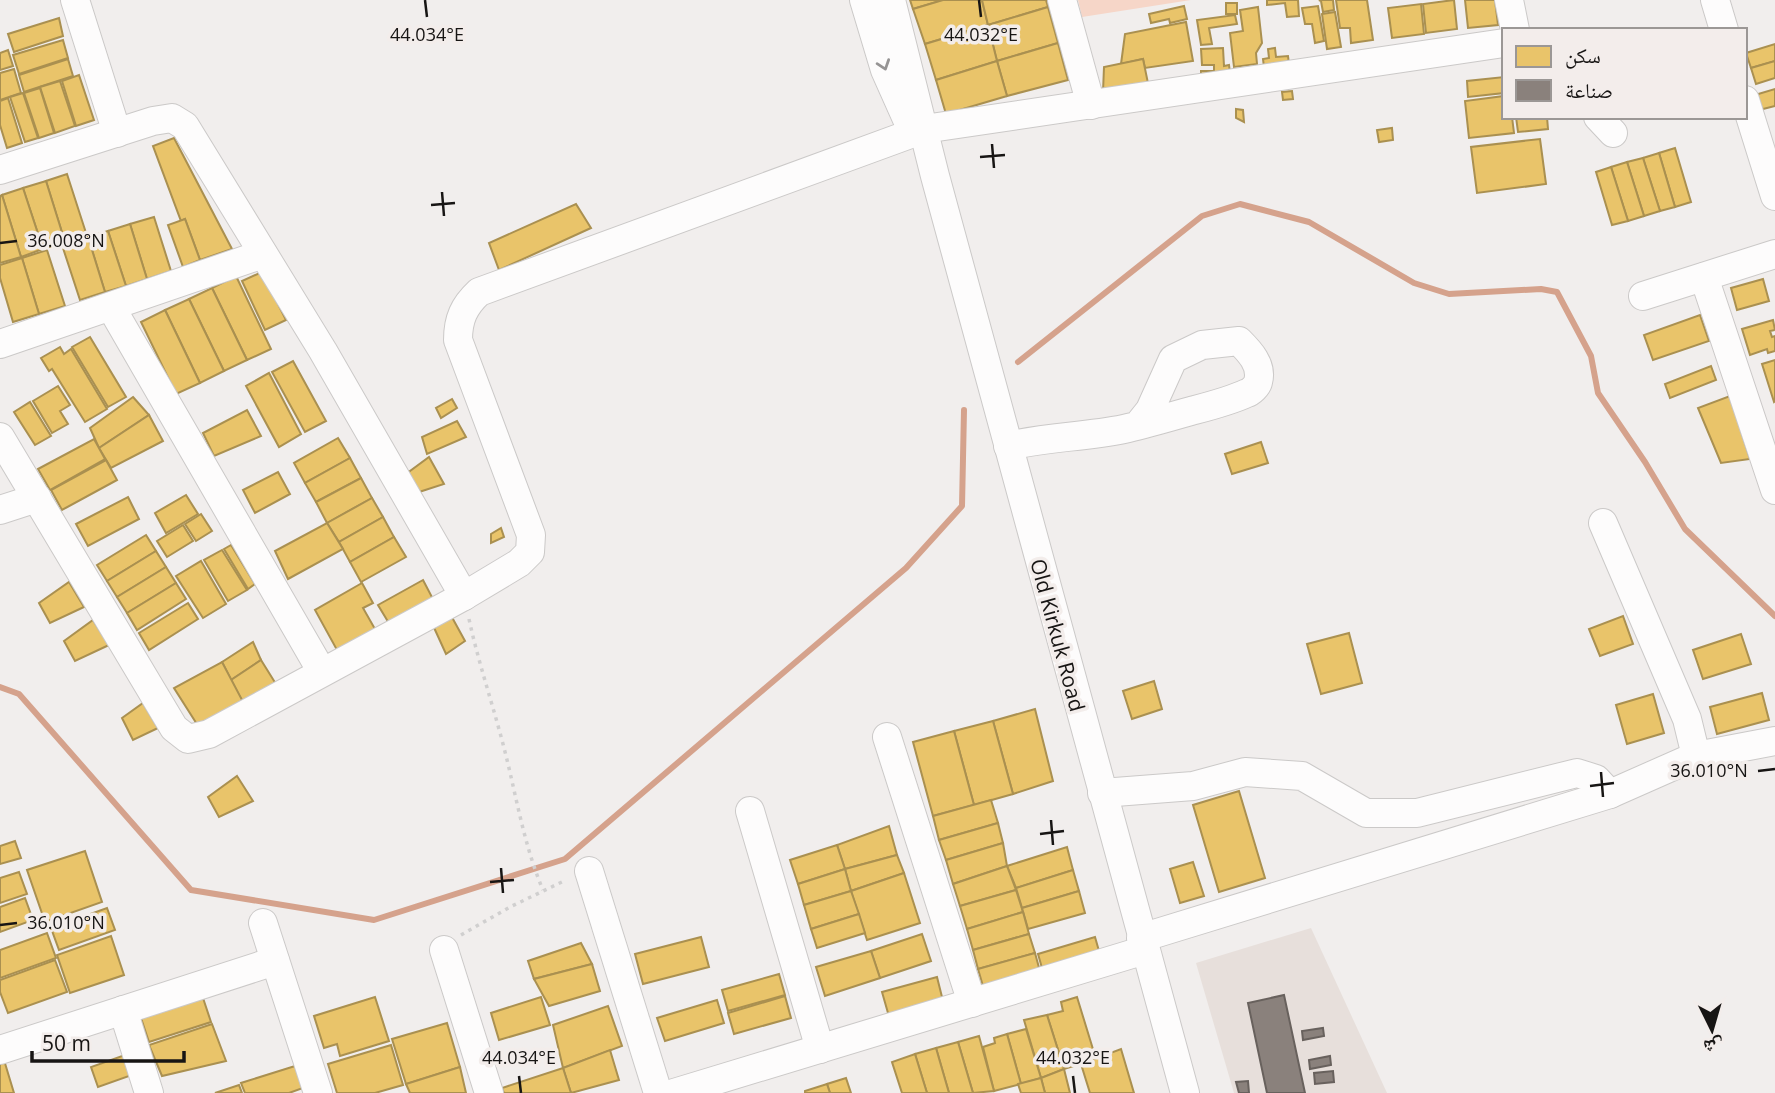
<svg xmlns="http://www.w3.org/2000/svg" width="1775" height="1093" viewBox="0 0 1775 1093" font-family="'Open Sans','Noto Naskh Arabic',sans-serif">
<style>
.built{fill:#e7dfdb}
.green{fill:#f6d6c8}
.homes{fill:#e9c46a;stroke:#aa9050;stroke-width:2}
.industry{fill:#8a817c;stroke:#68615d;stroke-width:2}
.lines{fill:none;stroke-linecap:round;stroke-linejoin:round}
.stream{stroke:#d5a28c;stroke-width:6}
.minor-casing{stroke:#cbc9c8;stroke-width:30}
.path{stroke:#d0cfcf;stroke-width:3.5;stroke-dasharray:3.5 5;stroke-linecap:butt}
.minor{stroke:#fdfcfc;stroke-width:28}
.oneway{stroke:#969494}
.ticks{fill:none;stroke:#171514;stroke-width:2.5}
.labels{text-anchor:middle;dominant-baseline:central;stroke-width:7;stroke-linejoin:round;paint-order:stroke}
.street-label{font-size:21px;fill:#171514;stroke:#f3edeb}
.ticks-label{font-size:18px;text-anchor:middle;fill:#171514;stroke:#f3edeb;stroke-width:7;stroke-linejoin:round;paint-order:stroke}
</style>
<rect width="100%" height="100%" fill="#f1eeed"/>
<path class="built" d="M1311,928L1387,1093H1234L1196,963Z"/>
<path class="green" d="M1078,0H1191L1082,17Z"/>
<g class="homes">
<path d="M910,0H943L913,9Z"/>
<path d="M943,0H982L988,25L925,44L913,9Z"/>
<path d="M982,0H1046L1048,7L988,25Z"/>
<path d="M1267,0H1298L1299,16L1287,17L1285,3L1267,5Z"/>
<path d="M1319,0H1333L1334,10L1323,12L1321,1Z"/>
<path d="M1336,0H1367L1373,40L1351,43L1350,28H1340Z"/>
<path d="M1454,0L1457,29L1426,33L1423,4Z"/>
<path d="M1465,0H1495L1498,25L1468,28Z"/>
<rect x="1226" y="3" width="11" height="11"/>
<path d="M1421,4L1424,34L1392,38L1388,8Z"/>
<path d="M1184,6L1187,19L1170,23L1169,19L1151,23L1149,14Z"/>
<path d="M1318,6L1324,41L1315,43L1312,24H1305L1302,8Z"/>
<path d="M1048,7L1058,43L997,61L988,25Z"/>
<path d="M1258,7L1262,43L1256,53L1257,64L1234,67L1230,33L1243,31L1240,10Z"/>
<path d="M1335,12L1341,47L1327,49L1322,14Z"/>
<path d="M1235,15L1237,24L1209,28L1212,44L1201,45L1197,20Z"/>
<path d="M59,18L63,36L14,52L8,34Z"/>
<path d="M1186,22L1193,61L1145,68L1143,59L1121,64L1125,34Z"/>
<path d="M988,25L997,61L936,80L925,44Z"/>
<path d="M63,40L68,58L19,74L13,55Z"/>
<path d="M1058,43L1068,80L1007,96L997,61Z"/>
<path d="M1775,44V61L1751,68L1746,53Z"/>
<path d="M1223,48L1224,66L1229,65L1230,73L1201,74V71H1214V65H1202L1201,49Z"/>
<path d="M1275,48L1276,57L1288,56L1289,64L1264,67L1263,59L1269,58L1268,49Z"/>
<path d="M8,50L13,66L0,70V53Z"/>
<path d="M68,59L73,76L24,92L19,75Z"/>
<path d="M1143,59L1149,88L1103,92L1104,67Z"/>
<path d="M997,61L1007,96L946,114L936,80Z"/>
<path d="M1775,61V78L1756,84L1751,68Z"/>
<path d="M14,69L21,93L0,100V73Z"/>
<path d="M79,75L94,120L76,126L62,81Z"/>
<path d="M1504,77V93L1468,97L1467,81Z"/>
<path d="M60,81L75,126L55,133L40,87Z"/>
<path d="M40,88L54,133L39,138L24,93Z"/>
<path d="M1775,89V106L1759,110L1755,95Z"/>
<path d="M1292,91L1293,99L1283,100L1282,92Z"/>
<path d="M23,93L38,138L25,142L10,97Z"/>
<path d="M1504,96V117H1512L1514,133L1469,138L1465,101Z"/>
<path d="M8,98L22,143L7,148L0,125V101Z"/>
<path d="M1236,109L1243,110L1244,122L1236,118Z"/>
<path d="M1516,117H1547L1548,129L1518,132Z"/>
<path d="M1392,128L1393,140L1379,142L1377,130Z"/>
<path d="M174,138L232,249L200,260L185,219L181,221L153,146Z"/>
<path d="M1540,139L1546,184L1477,193L1471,147Z"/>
<path d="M1675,148L1691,202L1675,207L1659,153Z"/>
<path d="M1659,153L1675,207L1660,211L1643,158Z"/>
<path d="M1643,158L1660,211L1644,216L1627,162Z"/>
<path d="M1627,162L1644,216L1628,221L1611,167Z"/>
<path d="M1611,167L1628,221L1612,225L1596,172Z"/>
<path d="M67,174L87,236L65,242L46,181Z"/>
<path d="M46,181L65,242L43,249L23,188Z"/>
<path d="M23,188L43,249L21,257L2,195Z"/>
<path d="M2,195L21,257L0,263V196Z"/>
<path d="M576,204L591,228L499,270L489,243Z"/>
<path d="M154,217L171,271L147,279L130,224Z"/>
<path d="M185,219L200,260L183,267L168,225Z"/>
<path d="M130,224L147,279L126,286L108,231Z"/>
<path d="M108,231L126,286L105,292L88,237Z"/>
<path d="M88,237L105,292L80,300L62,245Z"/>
<path d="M47,250L65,306L39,314L22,258Z"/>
<path d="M22,258L39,314L13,322L0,278V265Z"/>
<path d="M262,272L286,320L265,330L242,281Z"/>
<path d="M236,276L271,349L247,360L212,288Z"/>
<path d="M1763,279L1769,301L1737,310L1731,288Z"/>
<path d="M212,288L247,360L224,371L189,299Z"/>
<path d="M189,299L224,371L200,383L165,310Z"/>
<path d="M165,310L200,383L176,394L141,322Z"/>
<path d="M1700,315L1709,341L1653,360L1644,335Z"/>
<path d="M1773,320L1775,330L1770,331L1772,337L1775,336V351L1768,353L1767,349L1750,355L1742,329Z"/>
<path d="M90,337L126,397L108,407L72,347Z"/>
<path d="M60,347L64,354L71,349L107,409L85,422L52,369L49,371L41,358Z"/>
<path d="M1775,360V401L1774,402L1762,364Z"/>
<path d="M293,361L326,421L305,432L272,372Z"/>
<path d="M1711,366L1716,380L1670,398L1665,384Z"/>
<path d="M269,373L301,434L279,447L246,386Z"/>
<path d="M58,386L70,405L60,411L68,424L52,433L33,401Z"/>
<path d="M1730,396L1750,459L1721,463L1698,408Z"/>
<path d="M133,397L149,415L99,448L90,428Z"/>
<path d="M452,399L457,408L441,418L436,408Z"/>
<path d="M30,402L51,436L35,445L14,412Z"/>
<path d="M247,410L261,436L214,456L203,433Z"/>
<path d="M149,415L163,441L111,468L99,448Z"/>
<path d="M457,421L466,437L427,454L422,437Z"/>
<path d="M338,438L350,458L305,483L294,463Z"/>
<path d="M94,439L105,459L50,490L38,469Z"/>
<path d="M1261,442L1268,463L1232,474L1225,454Z"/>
<path d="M429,457L444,484L419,492L406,474Z"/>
<path d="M350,458L361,478L316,502L305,483Z"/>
<path d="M106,460L117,480L62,510L51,490Z"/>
<path d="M278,472L290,494L255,513L243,490Z"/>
<path d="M361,478L372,498L327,523L316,502Z"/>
<path d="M186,495L198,514L166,533L155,513Z"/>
<path d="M128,497L139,519L88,546L76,524Z"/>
<path d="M372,498L383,517L339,542L327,523Z"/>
<path d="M201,514L212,531L196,541L185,524Z"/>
<path d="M383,517L394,537L350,562L339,542Z"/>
<path d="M327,523L343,549L288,579L275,551Z"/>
<path d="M183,525L193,541L167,557L157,541Z"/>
<path d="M501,528L504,537L491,543V534Z"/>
<path d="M146,535L156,551L107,581L97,565Z"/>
<path d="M394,537L406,557L361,582L350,562Z"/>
<path d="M231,545L255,584L248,589L224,549Z"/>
<path d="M222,550L247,590L228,601L204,560Z"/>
<path d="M156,551L166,567L117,597L107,581Z"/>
<path d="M201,561L226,604L203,618L176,576Z"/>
<path d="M166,567L176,583L127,613L117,597Z"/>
<path d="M423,580L434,601L390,625L378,605Z"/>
<path d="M69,582L84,607L50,623L39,603Z"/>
<path d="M176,583L186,599L137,630L127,613Z"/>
<path d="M362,583L373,603L363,608L375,629L337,650L315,610Z"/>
<path d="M188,603L198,619L149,650L139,633Z"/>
<path d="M448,610L465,641L446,654L431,621Z"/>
<path d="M1623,616L1633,644L1600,656L1589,629Z"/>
<path d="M93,620L109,645L75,661L64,641Z"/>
<path d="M1349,633L1362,683L1321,694L1307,644Z"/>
<path d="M1741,634L1751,664L1703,679L1693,650Z"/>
<path d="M253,642L261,660L231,680L222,662Z"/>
<path d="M261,660L276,684L242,701L231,680Z"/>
<path d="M222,662L250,715L207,740L174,688Z"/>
<path d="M1154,681L1162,709L1132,719L1123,691Z"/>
<path d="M1762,693L1769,720L1717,734L1710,707Z"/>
<path d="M1653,694L1664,733L1627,744L1616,705Z"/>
<path d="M143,703L158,728L133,740L122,718Z"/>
<path d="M1035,709L1053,781L1013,794L993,721Z"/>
<path d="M993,721L1013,794L974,805L954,731Z"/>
<path d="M954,731L974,805L933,816L913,742Z"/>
<path d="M237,776L253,801L219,817L208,797Z"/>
<path d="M1239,791L1265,878L1219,892L1193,805Z"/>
<path d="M991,800L998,823L939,840L933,816Z"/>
<path d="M998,823L1003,843L946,860L939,840Z"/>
<path d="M889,826L897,855L845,869L837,845Z"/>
<path d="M15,841L21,858L0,864V846Z"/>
<path d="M1003,843L1007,866L953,884L946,860Z"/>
<path d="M837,845L845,869L798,884L790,860Z"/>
<path d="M1067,847L1073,870L1016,888L1007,866Z"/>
<path d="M85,851L102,902L45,922L27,870Z"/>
<path d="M897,855L904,873L851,891L845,869Z"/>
<path d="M1193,862L1204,896L1180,903L1170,869Z"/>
<path d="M1007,866L1016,890L960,906L953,884Z"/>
<path d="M845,869L851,891L804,905L798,884Z"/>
<path d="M1073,870L1079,891L1022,908L1016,888Z"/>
<path d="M19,872L27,894L0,903V878Z"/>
<path d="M904,873L920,923L867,940L851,891Z"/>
<path d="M1016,890L1023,912L967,929L960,906Z"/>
<path d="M851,891L859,914L811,929L804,905Z"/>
<path d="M1079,891L1085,913L1028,929L1022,908Z"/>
<path d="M25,898L33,920L0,932V907Z"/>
<path d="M107,908L115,930L59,950L51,928Z"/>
<path d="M1023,912L1029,934L973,950L967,929Z"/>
<path d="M859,914L865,933L817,948L811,929Z"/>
<path d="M47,933L56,958L0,978V950Z"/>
<path d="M922,934L931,961L880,978L871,951Z"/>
<path d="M1029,934L1035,953L978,969L973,950Z"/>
<path d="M111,936L124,975L70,993L57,955Z"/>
<path d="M701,937L709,967L643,984L635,954Z"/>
<path d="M1095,937L1101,958L1044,975L1038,954Z"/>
<path d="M581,943L592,964L534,979L528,961Z"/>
<path d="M871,951L880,978L825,996L816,967Z"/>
<path d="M1035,953L1041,975L985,993L978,969Z"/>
<path d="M55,960L67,992L8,1013L0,992V980Z"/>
<path d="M592,964L600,991L549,1006L534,979Z"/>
<path d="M779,974L785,995L728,1011L722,990Z"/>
<path d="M937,977L944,1005L890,1020L882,992Z"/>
<path d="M785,996L791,1018L734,1034L728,1013Z"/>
<path d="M375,997L389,1041L340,1056L337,1044L324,1048L314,1016Z"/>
<path d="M541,997L550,1025L499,1040L491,1013Z"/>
<path d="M1077,997L1096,1059L1064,1069L1047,1015L1063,1011L1061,1002Z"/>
<path d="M203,998L211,1022L149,1042L141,1018Z"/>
<path d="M717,1000L724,1023L665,1041L657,1018Z"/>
<path d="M608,1006L622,1046L563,1068L553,1025Z"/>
<path d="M1047,1015L1064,1069L1041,1078L1024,1020Z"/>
<path d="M447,1023L460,1067L406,1084L392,1039Z"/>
<path d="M212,1024L226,1061L162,1076L149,1045Z"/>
<path d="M1026,1029L1041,1078L1021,1084L1007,1034Z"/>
<path d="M1007,1034L1021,1084L994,1091L983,1047L995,1043L994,1038Z"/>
<path d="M979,1036L994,1091L973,1093L958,1042Z"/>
<path d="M958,1042L973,1093H949L936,1048Z"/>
<path d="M391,1045L403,1085L375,1093H337L328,1064Z"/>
<path d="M936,1048L949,1093H927L915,1054Z"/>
<path d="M1121,1049L1134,1093H1090L1081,1064Z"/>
<path d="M610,1050L619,1080L571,1093L563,1068Z"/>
<path d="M915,1054L927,1093H902L892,1062Z"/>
<path d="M125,1055L132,1075L98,1087L91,1067Z"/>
<path d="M4,1060L14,1093H0V1062Z"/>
<path d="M295,1066L303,1088L289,1093H245L241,1083Z"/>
<path d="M460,1067L466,1093H410L406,1084Z"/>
<path d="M563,1068L571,1093H504L502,1088Z"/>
<path d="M1064,1069L1070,1093H1045L1041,1078Z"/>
<path d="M846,1078L851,1093H830L827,1084Z"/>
<path d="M1041,1078L1045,1093H1021L1018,1084Z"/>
<path d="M827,1084L830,1093H805V1091Z"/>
<path d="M239,1085L242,1093H215Z"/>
</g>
<g class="industry">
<path d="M1284,995L1305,1093H1267L1248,1003Z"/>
<path d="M1323,1028L1324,1036L1303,1040L1302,1031Z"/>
<path d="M1330,1056L1331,1065L1310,1069L1309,1060Z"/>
<path d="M1333,1071L1334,1082L1315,1084L1314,1073Z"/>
<path d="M1248,1081L1249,1093H1239L1236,1082Z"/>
</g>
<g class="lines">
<g class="stream">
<path d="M1018,362L1202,216L1240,204L1309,222L1414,283L1449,294L1541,289L1557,292L1591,356L1598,393L1645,462L1685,529L1775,616"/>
<path d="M0,687L19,694L191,890L374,920L565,859L906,568L962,506L964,410"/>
</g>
<g class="minor-casing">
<g id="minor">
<path d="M75,0L117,133"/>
<path d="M864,0L885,70L910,126"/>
<path d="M891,0L935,176L1185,1093"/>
<path d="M1062,0L1091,105"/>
<path d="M1509,0L1515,30"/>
<path d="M1715,0L1724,30"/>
<path d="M1745,100L1775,196"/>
<path d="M1598,117L1613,133"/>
<path d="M0,170L153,121L172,118L185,126L323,351L464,596"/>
<path d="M1704,277L1775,490"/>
<path d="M1643,296L1775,254"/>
<path d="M111,307L322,672"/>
<path d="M0,344L263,254"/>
<path d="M0,437L174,728L188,739L209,734L464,596L519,563L530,552L531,535L458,340C458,319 464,306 479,292L924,129L1504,43"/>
<path d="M1008,446C1046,437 1085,437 1124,429C1146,424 1169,417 1191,411C1210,406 1230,401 1247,393C1251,392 1257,386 1258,382C1263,365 1249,351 1239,341L1202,345L1173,359L1150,410L1138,425"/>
<path d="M0,510L37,498"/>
<path d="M887,737L972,1003"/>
<path d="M1696,756L1775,741"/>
<path d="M1102,793L1193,786L1245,772L1302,776L1366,813H1417L1577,773L1596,779L1610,794"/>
<path d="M750,811L820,1049"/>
<path d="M589,871L658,1093"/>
<path d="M263,923L318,1093"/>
<path d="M1141,938L1610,794L1696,756L1687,719L1603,523"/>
<path d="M444,950L489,1093"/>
<path d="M123,1010L149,1093"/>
<path d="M0,1050L275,961"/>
<path d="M674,1093L1145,950"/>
</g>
</g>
<g class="path">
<path d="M469,619C478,661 492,702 503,744C516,793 523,843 543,890"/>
<path d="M461,935L510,907L566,880"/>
</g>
<use href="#minor" class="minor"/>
</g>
<defs><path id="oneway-chevron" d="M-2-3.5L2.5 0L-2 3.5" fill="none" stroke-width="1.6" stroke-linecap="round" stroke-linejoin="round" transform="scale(1.75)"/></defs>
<use class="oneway" href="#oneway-chevron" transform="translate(884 65) rotate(71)"/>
<path class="ticks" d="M425,0L427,17M979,0L981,17M992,144L994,168M980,157L1005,155M442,192L444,216M431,205L455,203M0,243L17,241M1758,771L1775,769M1601,772L1603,797M1590,786L1614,783M1051,820L1053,845M1040,834L1064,831M501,868L503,893M490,882L514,880M0,925L17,923M519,1076L521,1093M1073,1076L1075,1093"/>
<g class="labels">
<g class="street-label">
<text transform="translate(1058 635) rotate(75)">Old Kirkuk Road</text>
</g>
</g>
<g class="ticks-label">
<text x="427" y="41">44.034°E</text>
<text x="981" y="41">44.032°E</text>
<text x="66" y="247">36.008°N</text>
<text x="1709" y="777">36.010°N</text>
<text x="66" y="929">36.010°N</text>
<text x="519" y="1064">44.034°E</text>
<text x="1073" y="1064">44.032°E</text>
</g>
<rect x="1502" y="28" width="245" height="91" fill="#f3edeb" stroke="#9b9795" stroke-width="2"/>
<rect x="1516" y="46" width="35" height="21" fill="#e9c46a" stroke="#9b9795" stroke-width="2"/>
<text x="1565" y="63" font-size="21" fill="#171514">سكن</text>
<rect x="1516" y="80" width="35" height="21" fill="#8a817c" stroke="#9b9795" stroke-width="2"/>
<text x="1565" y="98" font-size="21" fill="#171514">صناعة</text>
<g transform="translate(1712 1030) rotate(175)" stroke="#f3edeb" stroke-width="5" paint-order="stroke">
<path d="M0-5L12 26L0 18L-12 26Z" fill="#171514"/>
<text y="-10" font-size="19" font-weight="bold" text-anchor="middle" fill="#171514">ش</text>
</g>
<path d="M32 1051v10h152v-10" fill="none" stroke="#171514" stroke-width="3.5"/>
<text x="42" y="1051" font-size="21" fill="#171514" stroke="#f3edeb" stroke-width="5" paint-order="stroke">50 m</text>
</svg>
